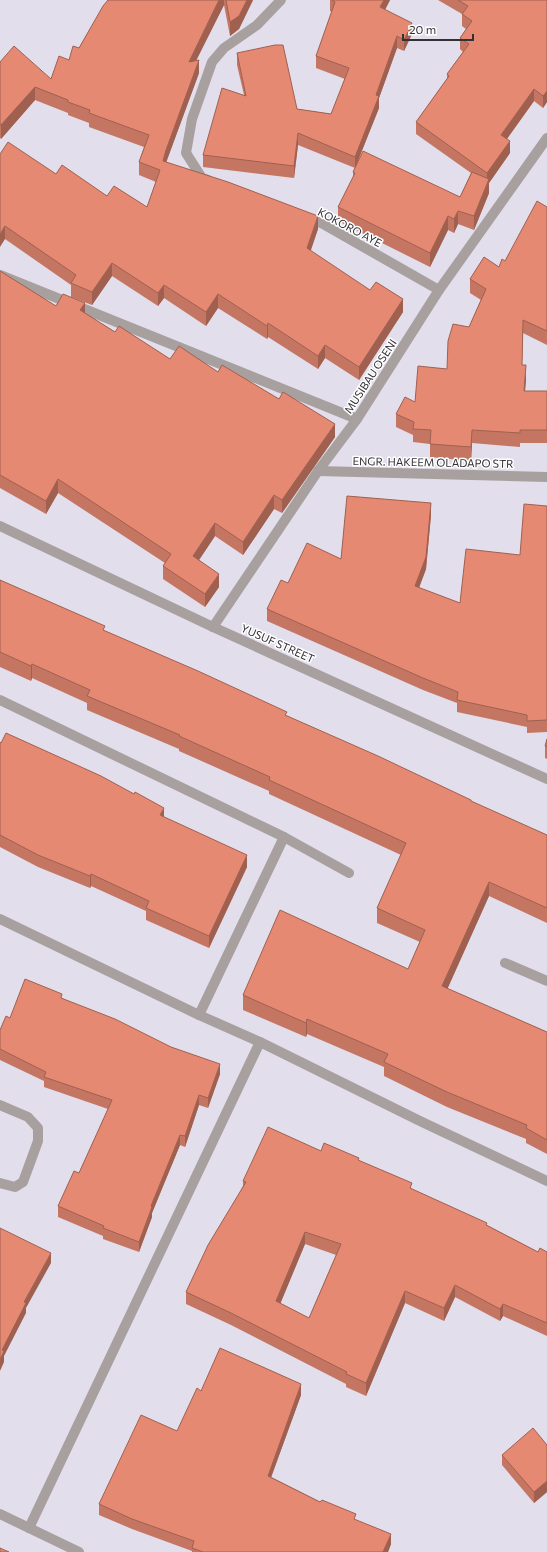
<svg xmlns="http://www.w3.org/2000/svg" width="547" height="1552" viewBox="0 0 547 1552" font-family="Commissioner,sans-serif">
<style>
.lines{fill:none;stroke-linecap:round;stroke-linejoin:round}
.minor{stroke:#a7a09f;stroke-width:10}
.wall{fill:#c57663;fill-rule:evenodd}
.shaded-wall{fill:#a06050}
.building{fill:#e58973;stroke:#a06050;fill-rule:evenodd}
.labels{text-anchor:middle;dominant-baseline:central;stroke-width:3;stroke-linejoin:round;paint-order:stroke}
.street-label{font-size:11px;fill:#333136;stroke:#fff}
</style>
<rect width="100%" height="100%" fill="#e2deec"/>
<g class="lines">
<g class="minor">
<path d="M208,180L202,178L186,153L192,119L212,62L224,48L257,25L281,0"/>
<path d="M306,217L323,224L439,290"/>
<path d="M0,275L357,419"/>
<path d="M318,471L547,477"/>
<path d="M0,526L213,627L547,779"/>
<path d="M213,627L318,471L357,419L439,290L547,138"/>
<path d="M0,700L284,837L349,873"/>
<path d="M0,919L199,1015L260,1042L422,1122L547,1181"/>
<path d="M505,963L547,981"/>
<path d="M199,1015L284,837"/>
<path d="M0,1105L28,1117L38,1128V1141L23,1182L15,1187L0,1183"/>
<path d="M0,1514L79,1552"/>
<path d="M29,1528L260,1042"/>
</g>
</g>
<g class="wall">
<path d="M108,0H253L239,29L230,36L224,5L196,60L199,73L166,162L318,229L310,251L403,312L359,380L325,358L318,369L268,337L267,339L218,308L206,326L164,298L158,306L112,276L92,305L71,297V285L5,239L0,154L56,174L107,196L147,207L156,182L139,175V162L144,147L89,127V123L68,115V113L35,100L1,139L0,138V62L51,79L79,48Z"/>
<path d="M330,0H390L385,10L412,34L404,51L397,48L379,98V108L357,163L460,197L471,173L416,134V122L447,79V74L463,52L460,49V38L466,29L462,26V14L438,0H547V102L543,108L534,101L507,139L510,153L489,183V193L474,230L458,224L454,233L448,230L430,267L338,221V207L353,178V172L355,168L298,145L294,178L203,167V155L244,95L237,65V53L297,109L331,114L345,79L316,68V56L332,12L330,11Z"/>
<path d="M547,207V345L523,333L522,365L526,379L525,391H547V443H520V447L472,443L471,461L430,457V444L413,442V435L396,427V414L415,402L447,369L469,327L481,300L470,293V279L499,267L505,261Z"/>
<path d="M0,271L56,306L85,313L115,332L170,359L218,372L335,437L282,513L274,509L243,555L215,536L199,560L219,587L205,607L163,579V566L165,563L58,493L46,514L0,488Z"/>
<path d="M547,506V732L527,733V727L457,712V703L423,690L267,621V609L288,583L341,559L431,515L426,569L419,588L460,603L520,555Z"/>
<path d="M0,580L105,631L471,802L547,835V923L489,896L447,989L547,1032V1154L526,1143V1139L447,1107L384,1076V1067L307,1034L306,1037L243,1010V995L408,969L420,942L377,923V908L401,855L269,794V791L179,751V749L87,710V703L32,678L31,681L0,667Z"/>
<path d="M547,739V759L545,758V746Z"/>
<path d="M0,742L164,817L247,867L209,948L146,920V911L91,886L90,888L38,867L0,847Z"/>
<path d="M62,998L220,1074L208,1108L199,1105L185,1147L180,1145L152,1213V1217L139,1252L103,1239V1236L58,1217V1206L79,1173L108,1109L44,1087V1081L0,1060V1030L10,1018Z"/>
<path d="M321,1151L359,1161L412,1189L487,1225L538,1252H547V1336L503,1316L500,1321L455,1297L444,1321L405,1303L366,1396L346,1387V1384L231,1325L186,1304V1292L243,1186V1181ZM305,1244L336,1255L309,1318L280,1304Z"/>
<path d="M201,1391L301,1395L271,1477L356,1520L391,1544L388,1552H192V1551L132,1529L99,1515V1504L177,1431Z"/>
<path d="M547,1445V1492L534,1503L502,1465V1455Z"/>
</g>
<g class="shaded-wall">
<path d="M219,0H224V5L189,75V62Z"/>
<path d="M247,0H253L239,29L230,36V22Z"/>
<path d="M384,0H390L380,19V7Z"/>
<path d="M412,23V34L404,51V40Z"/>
<path d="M397,36V48L379,98V108L355,168V157L376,95Z"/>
<path d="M199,60V73L166,163L163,161L166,150Z"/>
<path d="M35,87V100L1,139V125Z"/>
<path d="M534,89V101L501,147V135Z"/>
<path d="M547,91V102L543,108V96Z"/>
<path d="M298,133V145L294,178V166Z"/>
<path d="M510,141V153L489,183V193L474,230V216L487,183V173Z"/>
<path d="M458,211V224L454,233V219Z"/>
<path d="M318,216V229L307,262V248Z"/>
<path d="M448,216V230L430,267V253Z"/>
<path d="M5,226V239L0,247V234Z"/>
<path d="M112,263V276L92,305V292Z"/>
<path d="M164,285V298L158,306V293Z"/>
<path d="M218,294V308L206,326V312Z"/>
<path d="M403,299V312L359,380V367Z"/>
<path d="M85,303V316L80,310Z"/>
<path d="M268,323V337L267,339V326Z"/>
<path d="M325,345V358L318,369V356Z"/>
<path d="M526,365V379L524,404V391Z"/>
<path d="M335,424V437L282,513V500Z"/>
<path d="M472,430V443L471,461V447Z"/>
<path d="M58,479V493L46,514V501Z"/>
<path d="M274,495V509L243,555V542Z"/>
<path d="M431,503V515L426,569L415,598V586Z"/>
<path d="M215,523V536L193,569V556Z"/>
<path d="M219,574V587L205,607V594Z"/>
<path d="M32,664V678L31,681V666Z"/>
<path d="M164,808V819L160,815Z"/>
<path d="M247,855V867L209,948V936Z"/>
<path d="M91,874V886L90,888V876Z"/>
<path d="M489,882V896L442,1001V986Z"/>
<path d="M307,1019V1034L306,1037V1023Z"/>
<path d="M220,1064V1074L208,1108V1098Z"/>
<path d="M199,1095V1105L185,1147V1136Z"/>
<path d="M180,1135V1145L152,1213V1217L139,1252V1242L151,1206Z"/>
<path d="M305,1232V1244L276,1314V1301Z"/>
<path d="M51,1253V1263L26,1308V1313L4,1356V1362L0,1371V1360L2,1350L24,1302Z"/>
<path d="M455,1285V1297L444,1321V1308Z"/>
<path d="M405,1291V1303L366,1396V1383Z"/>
<path d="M503,1304V1316L500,1321V1309Z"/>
<path d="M301,1384V1395L268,1486V1476Z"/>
<path d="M547,1481V1492L534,1503V1492Z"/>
<path d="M391,1534V1544L388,1552H383Z"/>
</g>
<g class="building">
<path d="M108,0H219L189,62L199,60L166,150L163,161L228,182L318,216L307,248L370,290L376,282L403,299L359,367L325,345L318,356L268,323L267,326L218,294L206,312L164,285L158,293L112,263L92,292L71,283L76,275L5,226L0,234V154L8,142L56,174L62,165L107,196L114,186L147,207L160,170L139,162L149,135L89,113L90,110L68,102V100L35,87L1,125H0V62L14,46L51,79L59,56L69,60L73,46L79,48L103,6Z"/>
<path d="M226,0H247L239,16L230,22Z"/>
<path d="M332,0H384L380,7L412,23L404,40L397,36L376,95L379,96L355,157L298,133L294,166L203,155L222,88L246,96L237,53L275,45H283L297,109L331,114L349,68L316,56L335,2Z"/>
<path d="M458,0H547V91L543,96L534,89L501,135L510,141L487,173L416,122L449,76L447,74L469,44L460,38L472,21L462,14L468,6Z"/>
<path d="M363,151L460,197L472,172L489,179L474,216L458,211L454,219L448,216L430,253L338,207L355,173L353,172Z"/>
<path d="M537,201L547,207V331L523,320L522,365H526L524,391H547V430H520V433L472,430L471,447L430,444L431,430L413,429L414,422L396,414L405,397L415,402L418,366L447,369L448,341L453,324L469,327L486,289L470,279L484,257L499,267L502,259L505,261Z"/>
<path d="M0,271L56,306L63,294L85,303L80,310L115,332L119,326L170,359L179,346L218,372L222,365L279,399L283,392L335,424L282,500L274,495L243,542L215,523L193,556L219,574L205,594L163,566L171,554L58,479L46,501L0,475Z"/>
<path d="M347,496L431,503L426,557L415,586L460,603L466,549L520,555L524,504L547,506V720L527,721V715L457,700L458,692L423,678L267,609L281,580L288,583L307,543L341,559Z"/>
<path d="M0,580L105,626L103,630L198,671L287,712L285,715L378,756L471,800V801L547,835V908L489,882L442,986L547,1032V1140L526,1128L527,1125L447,1092L384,1062L388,1054L307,1019L306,1023L243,995L280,910L408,969L425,930L377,908L406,843L269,780L270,777L179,736L180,735L87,696L90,690L32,664L31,666L0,652Z"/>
<path d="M6,733L101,776L134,794L135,792L164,808L160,815L247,855L209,936L146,908L149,901L91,874L90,876L38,855L0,835V742L1,743Z"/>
<path d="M547,739V747L545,746Z"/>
<path d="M25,979L62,994L61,998L115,1019L171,1047L220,1064L208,1098L199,1095L185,1136L180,1135L151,1206L152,1207L139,1242L103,1228L104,1226L58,1206L74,1171L79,1173L112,1100L44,1077L46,1072L0,1049V1030L6,1016L10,1018Z"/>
<path d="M268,1127L321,1151L324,1143L359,1158L358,1160L412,1183L410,1188L487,1223L486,1225L538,1252L540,1248L547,1252V1323L503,1304L500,1309L455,1285L444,1308L405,1291L366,1383L346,1374L347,1372L231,1313L186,1292L208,1245L246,1182L243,1181ZM305,1232L341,1244L309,1318L276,1301Z"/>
<path d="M0,1228L51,1253L24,1302L26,1303L2,1350L4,1351L0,1360Z"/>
<path d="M220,1348L301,1384L268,1476L320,1502L322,1500L356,1514L354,1519L391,1534L383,1552H203L192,1548L194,1541L132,1519L99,1504L141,1415L177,1431L197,1388L201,1391Z"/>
<path d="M533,1428L547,1445V1481L534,1492L502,1455Z"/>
<path d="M0,1548L9,1552H0Z"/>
</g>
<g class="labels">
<g class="street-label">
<text transform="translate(350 227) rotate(28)">KOKORO AYE</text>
<text transform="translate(370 376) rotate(-57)">MUSIBAU OSENI</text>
<text transform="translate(433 462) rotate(1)">ENGR. HAKEEM OLADAPO STR</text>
<text transform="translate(278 643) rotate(24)">YUSUF STREET</text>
</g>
</g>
<path d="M403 34v6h70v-6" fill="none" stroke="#333136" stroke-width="2"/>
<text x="409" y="34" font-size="12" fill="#333136" stroke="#ffffff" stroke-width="3" paint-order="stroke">20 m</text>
</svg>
